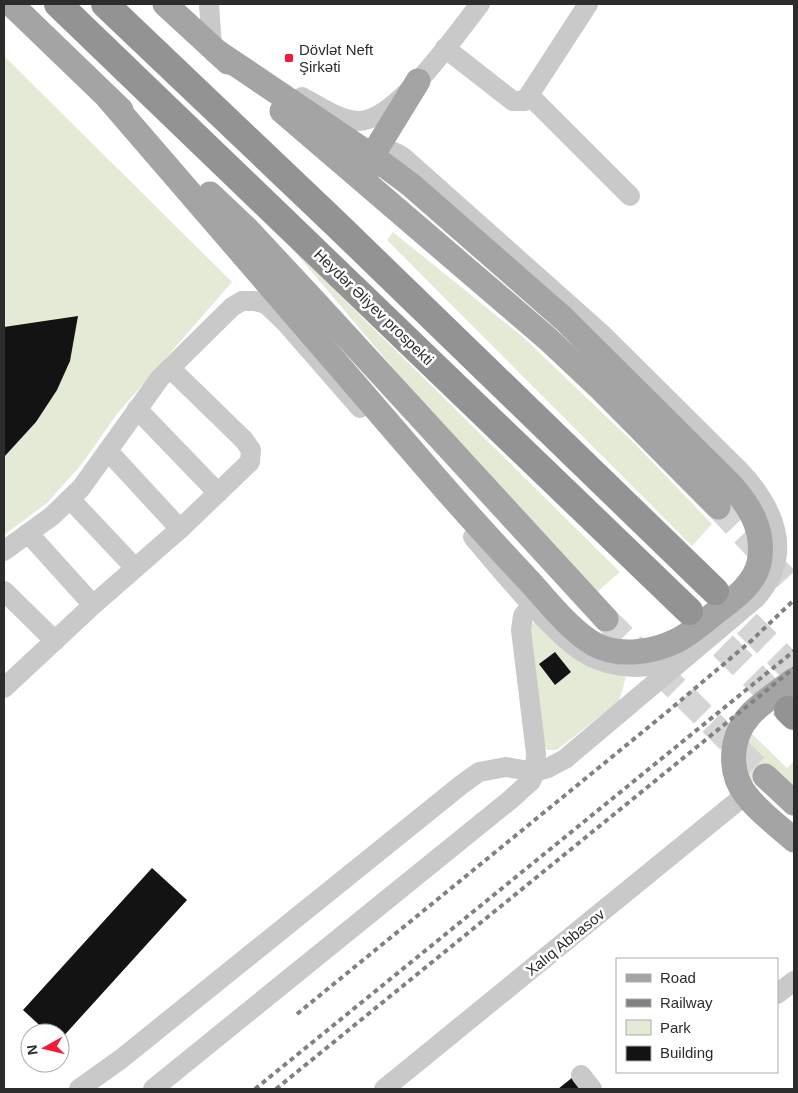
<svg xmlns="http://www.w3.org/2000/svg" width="798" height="1093" viewBox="0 0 798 1093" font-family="Arial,sans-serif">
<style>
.green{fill:#e3ebd7}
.building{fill:#131313}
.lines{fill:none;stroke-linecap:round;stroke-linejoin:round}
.major-tunnel{stroke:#d5d5d5;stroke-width:25;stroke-dasharray:25 12;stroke-linecap:butt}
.highway-tunnel{stroke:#d5d5d5;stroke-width:28;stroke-dasharray:28 14;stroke-linecap:butt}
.minor{stroke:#c9c9c9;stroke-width:20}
.major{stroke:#a4a4a4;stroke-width:25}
.highway{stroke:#939393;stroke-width:28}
.rail{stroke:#818181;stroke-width:4;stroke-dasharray:5 4;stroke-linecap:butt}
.poi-dot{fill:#f61a37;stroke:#fff;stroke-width:2}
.labels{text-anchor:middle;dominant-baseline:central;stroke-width:5;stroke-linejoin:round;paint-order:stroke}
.poi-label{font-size:15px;fill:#2c2c2c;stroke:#fff;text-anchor:start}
.street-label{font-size:15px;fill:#2c2c2c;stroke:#fff}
</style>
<rect width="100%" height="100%" fill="#fff"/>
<g class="green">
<path d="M4,56L232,282L117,414L81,465L47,503L4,535Z"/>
<path d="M393,232L523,337L635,444L712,524L692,546L387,240Z"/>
<path d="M290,246L620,572L597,592L419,399Z"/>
<path d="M534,622L595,668L626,677L619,701L557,750H547L544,743L530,626Z"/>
<path d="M750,732L787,768L794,761V790L769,768L750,784L745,771L744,743Z"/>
</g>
<g class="building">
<path d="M78,316L70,361L57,390L36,422L4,457V327Z"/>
<path d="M555,652L571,672L555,685L539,664Z"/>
<path d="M152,868L187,900L60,1040V1033H48L23,1010Z"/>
<path d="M573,1077L584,1089H558Z"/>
</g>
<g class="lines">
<g class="major-tunnel">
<path d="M718,507L794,588"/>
<path d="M606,619L765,776"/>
</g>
<g class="highway-tunnel">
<path d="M717,594L794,670"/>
<path d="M693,616L788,710"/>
</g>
<g class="minor">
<path d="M209,4L212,47"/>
<path d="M445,48L513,101H524L529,95L588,4"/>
<path d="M529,95L630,196"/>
<path d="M302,97C319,106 338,120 358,121C396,122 457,33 480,4"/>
<path d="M137,409L218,493"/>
<path d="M108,451L180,529"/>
<path d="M70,499L135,568"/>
<path d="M28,533L93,605"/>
<path d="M473,537C496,564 519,592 544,618C555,629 565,640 578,649C606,669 649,673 680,657"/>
<path d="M4,551L52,516L81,488L160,378L232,307L242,301H255L266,304L285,322L360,408"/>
<path d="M4,591L55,641"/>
<path d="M4,688L93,605L180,529L250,462L251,450L244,440L170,368"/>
<path d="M777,994L794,981"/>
<path d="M581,1075L592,1089"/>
<path d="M79,1089L121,1059L461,785L479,772L506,767L535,772L548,768L565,759L756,598C795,554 775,508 739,470L603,335L403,157C391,149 384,148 372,156"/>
<path d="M153,1089L510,800L531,781L535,772L536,753L521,630L523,616L539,595"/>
<path d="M384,1089L745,795"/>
</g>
<g class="major">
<path d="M11,4L121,110"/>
<path d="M165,4L228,62"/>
<path d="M108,98C217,224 326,350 434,476C466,513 498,548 531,583C549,603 571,631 594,644C619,658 654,652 678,640C693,632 706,620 720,609C736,597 754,584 759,563C766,530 748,503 727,481L564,319L411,185L372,156L216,51"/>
<path d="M282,111L549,340L601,389L718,507"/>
<path d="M367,172L368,163L372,156L418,81"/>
<path d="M210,194L247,229L315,302L606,619"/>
<path d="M794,680C781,690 759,704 749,716C730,738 728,772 746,795C759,812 778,826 794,840"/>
<path d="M765,776L794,803"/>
</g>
<g class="highway">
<path d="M58,4L689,611"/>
<path d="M105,4L334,222L715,591"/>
<path d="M788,710L794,716"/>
</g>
<g class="rail">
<path d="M297,1014L667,712L751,641L794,600"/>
<path d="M255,1089L794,651"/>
<path d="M276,1089L794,668"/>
</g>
</g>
<rect class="poi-dot" x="284" y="53" width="10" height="10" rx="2.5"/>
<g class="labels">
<g class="poi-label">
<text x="299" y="49">Dövlət Neft<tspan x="299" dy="17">Şirkəti</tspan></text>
</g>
<g class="street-label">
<text transform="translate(374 307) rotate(44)">Heydər Əliyev prospekti</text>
<text transform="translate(565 942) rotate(-39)">Xalıq Abbasov</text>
</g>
</g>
<rect width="798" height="1093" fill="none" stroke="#2c2c2c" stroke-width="10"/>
<rect x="616" y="958" width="162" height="115" fill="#ffffff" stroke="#ababab"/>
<rect x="626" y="974" width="25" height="8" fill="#a4a4a4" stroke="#ababab"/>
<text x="660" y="983" font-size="15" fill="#2c2c2c">Road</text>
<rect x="626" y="999" width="25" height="8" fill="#818181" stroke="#ababab"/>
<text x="660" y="1008" font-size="15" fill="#2c2c2c">Railway</text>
<rect x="626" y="1020" width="25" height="15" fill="#e3ebd7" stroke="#ababab"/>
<text x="660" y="1033" font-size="15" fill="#2c2c2c">Park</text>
<rect x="626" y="1046" width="25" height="15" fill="#131313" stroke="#ababab"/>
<text x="660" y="1058" font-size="15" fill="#2c2c2c">Building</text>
<g transform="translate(45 1048) rotate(262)"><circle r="24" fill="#ffffff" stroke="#ababab"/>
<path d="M0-4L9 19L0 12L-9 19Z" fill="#f61a37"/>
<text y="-8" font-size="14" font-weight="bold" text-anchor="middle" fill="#2c2c2c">N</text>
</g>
</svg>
